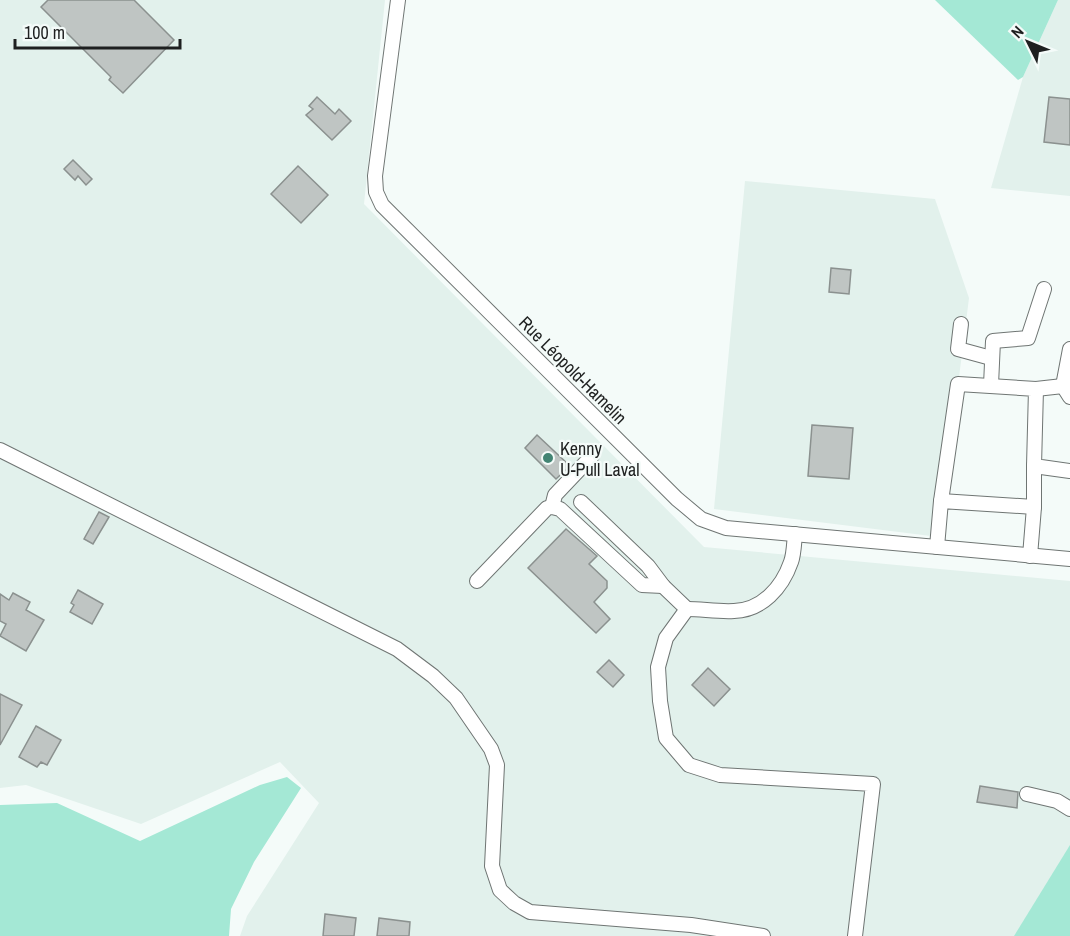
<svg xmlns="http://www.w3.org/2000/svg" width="1070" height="936" viewBox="0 0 1070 936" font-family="'Archivo Narrow',sans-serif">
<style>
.built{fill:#e2f1ec}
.green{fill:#a4e8d5}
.building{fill:#bfc5c3;stroke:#8b918f;stroke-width:1.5}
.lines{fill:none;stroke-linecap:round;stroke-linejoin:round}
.minor-casing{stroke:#6f7573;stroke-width:16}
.minor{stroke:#fff;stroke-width:14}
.poi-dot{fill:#438473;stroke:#f4fbf9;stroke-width:2}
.labels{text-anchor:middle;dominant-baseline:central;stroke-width:4.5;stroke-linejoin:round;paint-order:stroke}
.street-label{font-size:18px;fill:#1e2020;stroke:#f4fbf9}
.poi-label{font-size:18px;fill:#1e2020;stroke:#f4fbf9;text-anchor:start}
</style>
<rect width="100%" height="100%" fill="#f4fbf9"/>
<g class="built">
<path d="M0,0H385L364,204L704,547L1070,581V936H240L247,916L319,803L280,762L141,824L26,785L0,788Z"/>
<path d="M1058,0H1070V196L991,188L1023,77Z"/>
<path d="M745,181L935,199L969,298L939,537L714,509Z"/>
</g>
<g class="green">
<path d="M935,0H1058L1023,77L1018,80Z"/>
<path d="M287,777L301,788L254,862L231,909L229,936H0V805L57,803L140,841L260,785Z"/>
<path d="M1070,845V936H1014Z"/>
</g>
<g class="building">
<path d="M48,0H134L174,40L123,93L109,80L111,77L41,7Z"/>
<path d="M317,97L335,114L339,109L351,121L332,140L306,115L313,109L309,106Z"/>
<path d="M1049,97L1070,99V145L1044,142Z"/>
<path d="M73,160L92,179L86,185L78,176L75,180L64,169Z"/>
<path d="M298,166L328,195L301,223L271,194Z"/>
<path d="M831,268L851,270L849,294L829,292Z"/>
<path d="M812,425L853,428L849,479L808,476Z"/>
<path d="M537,435L570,466L556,479L525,448Z"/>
<path d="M99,512L109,517L93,544L84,539Z"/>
<path d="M566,529L597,556L589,564L607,581V588L594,602L610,619L596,633L528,568Z"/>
<path d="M78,590L103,604L92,624L70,612L74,605L71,603Z"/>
<path d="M13,593L30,602L26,610L44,620L26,651L0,636L6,624L0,621V594L9,600Z"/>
<path d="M609,660L624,675L613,687L597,672Z"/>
<path d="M708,668L730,689L714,706L692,685Z"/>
<path d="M0,694L22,705L0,745Z"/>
<path d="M36,726L61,740L47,765L41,762L37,767L19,757Z"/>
<path d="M980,786L1018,792L1017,808L977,802Z"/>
<path d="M325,914L356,918L354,936H323Z"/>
<path d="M379,918L410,922L409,936H377Z"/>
</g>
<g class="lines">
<g class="minor-casing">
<g id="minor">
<path d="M398,0L375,176L376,192L382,205L677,499L701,519L726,528L1070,559"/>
<path d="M961,324L958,349L991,358"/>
<path d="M1070,349L1063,386L1070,397"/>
<path d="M991,385L993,341L1028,338L1044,289"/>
<path d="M1036,389L1063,386"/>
<path d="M0,450L397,649L433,676L456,698L491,749L497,765L492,866L500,890L514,903L530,912L691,925L763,936"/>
<path d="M1034,466V507"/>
<path d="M941,501L958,384L1036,389L1034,466L1070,471"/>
<path d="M581,502L648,566L663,586L687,609L666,638L658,667L660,701L666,738L689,765L720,775L873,784L855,936"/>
<path d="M552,507L555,495L592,456"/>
<path d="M937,547L941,501L1034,507L1030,556"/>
<path d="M477,581L547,508L552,507L560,509L642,585L663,586"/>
<path d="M687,609C702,609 718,612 734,611C762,610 782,588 791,562C794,554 794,543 795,534"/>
<path d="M1027,794L1057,801L1070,809"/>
</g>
</g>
<use href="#minor" class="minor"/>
</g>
<circle class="poi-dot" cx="548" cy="458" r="6"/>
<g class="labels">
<g class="street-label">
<text transform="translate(573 370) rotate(45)">Rue Léopold-Hamelin</text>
</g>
<g class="poi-label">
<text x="560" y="448">Kenny<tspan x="560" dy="21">U-Pull Laval</tspan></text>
</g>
</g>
<g transform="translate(1028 42) rotate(313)" stroke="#f4fbf9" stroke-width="4.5" paint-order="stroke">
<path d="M0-4.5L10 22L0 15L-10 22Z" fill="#1e2020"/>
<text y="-9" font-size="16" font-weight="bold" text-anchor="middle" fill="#1e2020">N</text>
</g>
<path d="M15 39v9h165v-9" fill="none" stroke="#1e2020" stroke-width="3"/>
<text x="24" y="39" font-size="18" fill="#1e2020" stroke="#f4fbf9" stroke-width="4.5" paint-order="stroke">100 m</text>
</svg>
